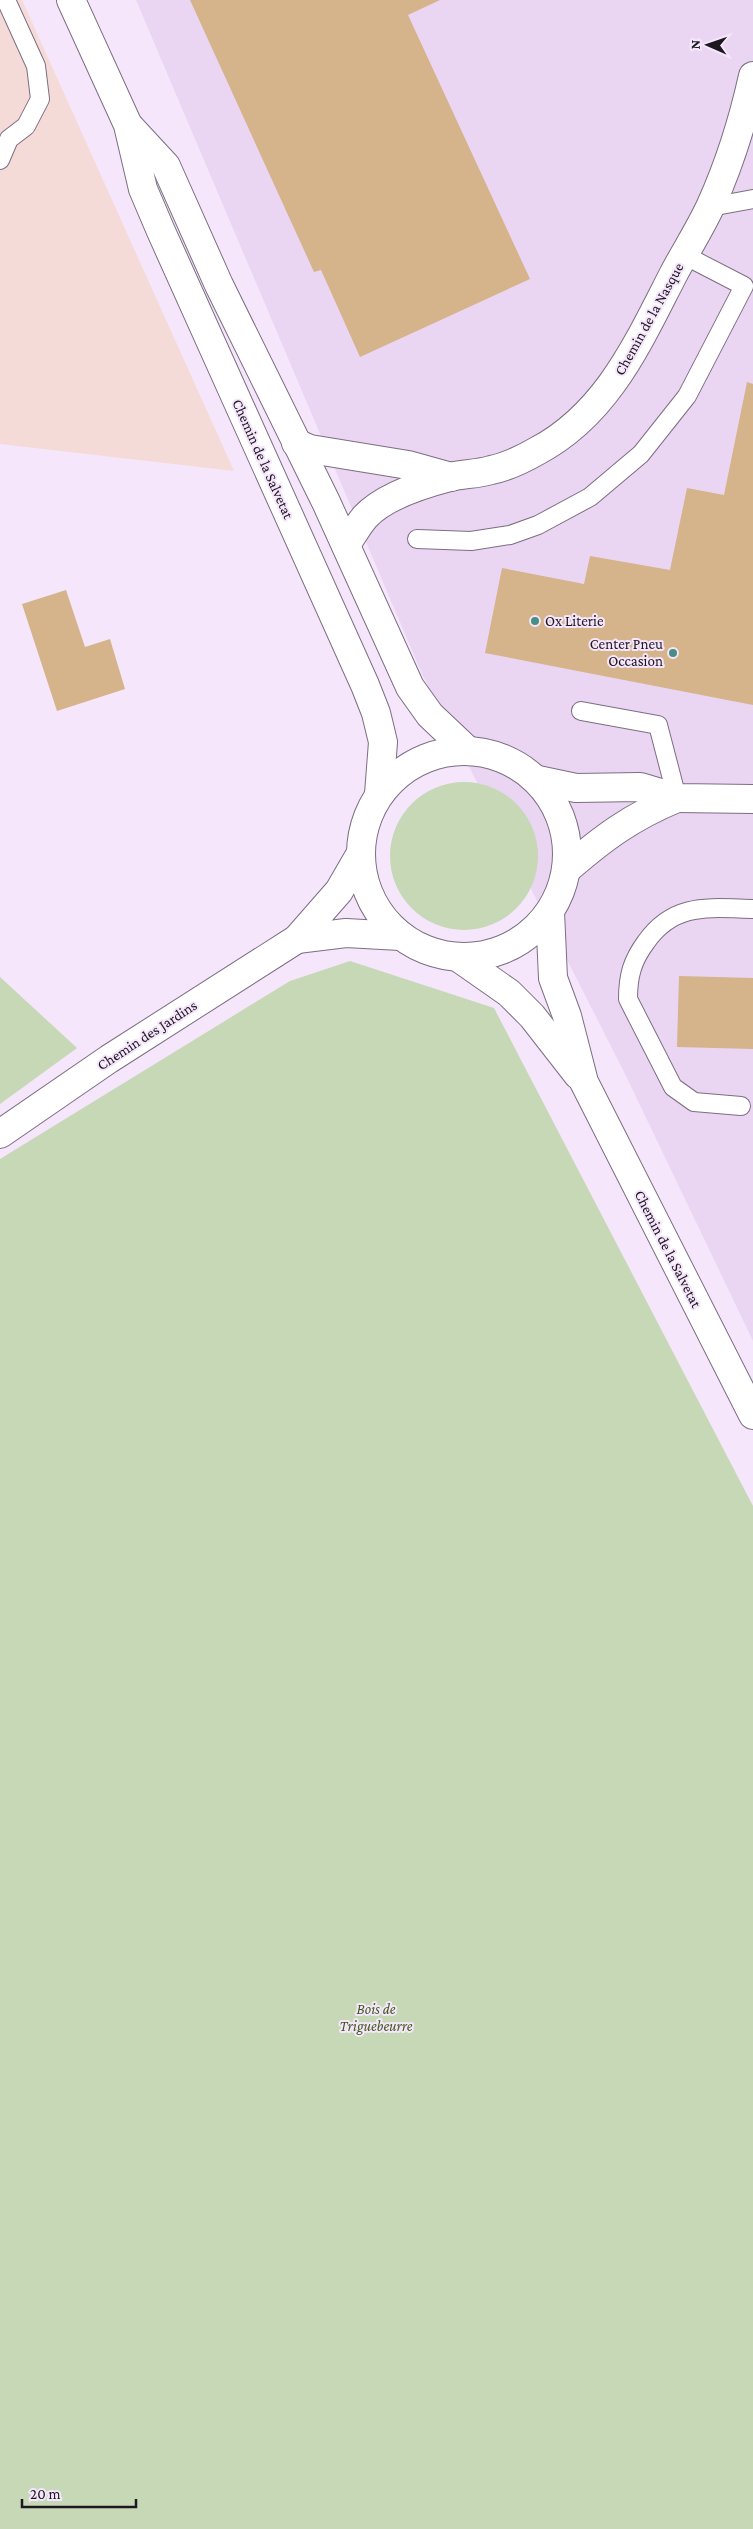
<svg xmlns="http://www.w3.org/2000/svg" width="753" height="2529" viewBox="0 0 753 2529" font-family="'Crimson Pro',serif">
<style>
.commercial{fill:#f5dbd7}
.built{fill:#ead6f2}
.green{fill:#c6d8b5}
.building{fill:#d5b38b}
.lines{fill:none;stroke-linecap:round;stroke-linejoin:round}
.service-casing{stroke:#7c6e81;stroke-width:20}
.minor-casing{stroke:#7c6e81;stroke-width:30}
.tertiary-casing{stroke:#7c6e81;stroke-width:30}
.secondary-casing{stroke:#7c6e81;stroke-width:30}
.service{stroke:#fff;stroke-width:18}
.minor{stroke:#fff;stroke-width:28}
.tertiary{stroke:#fff;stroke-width:28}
.secondary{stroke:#fff;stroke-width:28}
.poi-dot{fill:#498e84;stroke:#f5e6fb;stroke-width:2}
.labels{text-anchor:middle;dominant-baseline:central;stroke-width:4;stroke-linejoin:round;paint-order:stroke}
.street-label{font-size:15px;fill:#1d171f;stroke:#f5e6fb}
.poi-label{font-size:15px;fill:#1d171f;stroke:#f5e6fb;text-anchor:start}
.park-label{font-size:15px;font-style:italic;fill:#3e5919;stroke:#f5e6fb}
</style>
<rect width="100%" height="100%" fill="#f5e6fb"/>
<path class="commercial" d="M0,0H22L234,471L0,444Z"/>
<path class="built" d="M136,0H753V1341L626,1076L422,674Z"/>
<g class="green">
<circle cx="464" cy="856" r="74"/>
<path d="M350,961L494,1008L753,1506V2529H0V1159L290,981Z"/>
<path d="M0,977L77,1048L0,1104Z"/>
</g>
<g class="building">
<path d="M190,0H440L408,15L530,279L360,357L321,270L314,272Z"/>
<path d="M747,382L753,384V705L485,653L502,568L584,584L590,556L670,570L687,488L724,495Z"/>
<path d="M66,590L85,647L110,639L125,689L57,711L22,604Z"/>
<path d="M679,976L753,978V1049L677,1047Z"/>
</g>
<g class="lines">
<g class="service-casing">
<g id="service">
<path d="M0,160L9,139L26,126L40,99L36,66L6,0"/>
<path d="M710,207L753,199"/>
<path d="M417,539L471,541L510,535L538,525L590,497L641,454L687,396L744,286L684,255"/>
<path d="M581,711L658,725L677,798"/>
<path d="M741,1106L694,1102L673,1087L628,999C628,976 632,961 646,942C674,902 709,908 753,909"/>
</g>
</g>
<g class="minor-casing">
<g id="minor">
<path d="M538,780L576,788L640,787L677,798L753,799"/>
<path d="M566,870C603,838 631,817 677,798"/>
<path d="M297,939L346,933L400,936"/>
<path d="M0,1134L109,1059L297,939L339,891L361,853"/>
</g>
</g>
<g class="tertiary-casing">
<g id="tertiary">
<path d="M296,443L310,449L408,465L451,477"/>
<path d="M346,545C352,536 358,525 365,517C384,496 423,484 450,477C463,474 478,474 491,470C506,467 523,459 537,451C607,414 638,343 673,275C685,252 700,229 711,205C730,163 743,121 753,76"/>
</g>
</g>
<g class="secondary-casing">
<g id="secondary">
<path d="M71,0L128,125L143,189L160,229L365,685L376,713L383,742L379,794"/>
<path d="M129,126L166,166L219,285L326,502L410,687L430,715L467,750"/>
<circle cx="464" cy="854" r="103"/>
<path d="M550,912L553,978L567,1016L584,1082L753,1415"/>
<path d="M459,958L509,993L532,1016L578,1075"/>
</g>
</g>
<use href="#service" class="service"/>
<use href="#minor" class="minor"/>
<use href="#tertiary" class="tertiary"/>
<use href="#secondary" class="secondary"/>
</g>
<g class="poi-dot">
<circle cx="535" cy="621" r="5"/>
<circle cx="673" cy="653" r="5"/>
</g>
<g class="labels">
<g class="street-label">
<text transform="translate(649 319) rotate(-61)">Chemin de la Nasque</text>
<text transform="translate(263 459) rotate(66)">Chemin de la Salvetat</text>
<text transform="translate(147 1035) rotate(-33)">Chemin des Jardins</text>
<text transform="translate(668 1249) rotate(63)">Chemin de la Salvetat</text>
</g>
<g class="poi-label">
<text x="545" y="621">Ox Literie</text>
<text x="663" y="644" text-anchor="end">Center Pneu<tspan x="663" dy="17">Occasion</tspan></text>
</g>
<g class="park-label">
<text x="376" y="2009">Bois de<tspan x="376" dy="17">Triguebeurre</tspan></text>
</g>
</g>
<g transform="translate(708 45) rotate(272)" stroke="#f5e6fb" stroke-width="4" paint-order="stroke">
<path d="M0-4L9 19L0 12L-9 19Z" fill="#1d171f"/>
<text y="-8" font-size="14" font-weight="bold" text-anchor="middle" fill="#1d171f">N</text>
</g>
<path d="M22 2499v8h114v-8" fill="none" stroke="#1d171f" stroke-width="2.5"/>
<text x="30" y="2499" font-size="15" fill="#1d171f" stroke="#f5e6fb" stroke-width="4" paint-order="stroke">20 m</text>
</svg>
